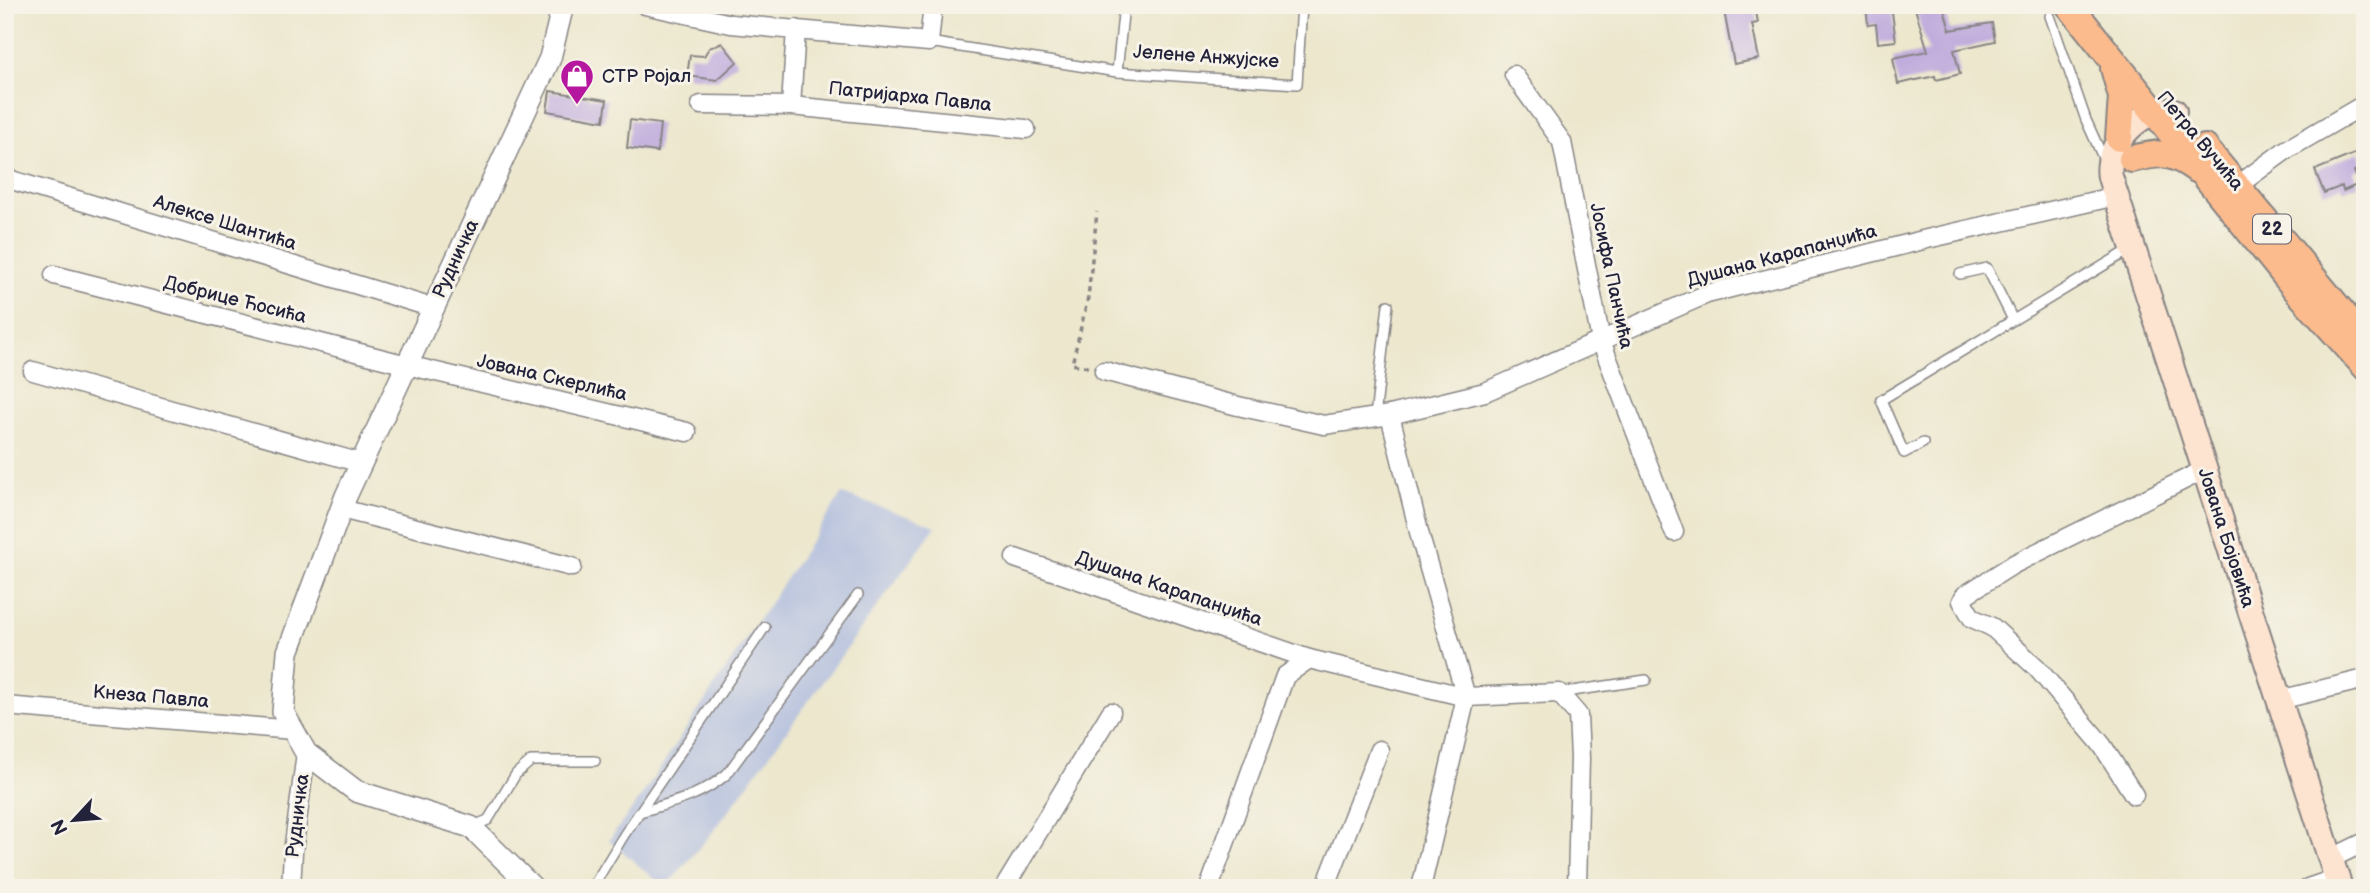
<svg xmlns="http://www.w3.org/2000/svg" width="2370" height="893" viewBox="0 0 2370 893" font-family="'Balsamiq Sans',sans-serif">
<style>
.industrial{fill:#bac4de}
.building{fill:#c1addd}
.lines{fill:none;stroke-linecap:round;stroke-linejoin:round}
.service-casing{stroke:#878484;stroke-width:12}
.minor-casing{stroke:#878484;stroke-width:21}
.tertiary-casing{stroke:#878484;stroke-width:24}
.secondary-casing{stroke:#878484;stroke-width:28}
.primary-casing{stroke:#878484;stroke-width:30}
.path{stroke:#878484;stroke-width:3.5;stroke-dasharray:5 5;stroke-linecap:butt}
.service{stroke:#fff;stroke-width:9}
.minor{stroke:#fff;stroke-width:18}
.tertiary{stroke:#fff;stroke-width:21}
.secondary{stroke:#fde4d1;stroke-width:24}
.primary{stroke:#fbbb8d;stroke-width:26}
.labels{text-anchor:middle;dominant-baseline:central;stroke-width:6;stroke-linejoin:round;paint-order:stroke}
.shield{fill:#f7f3e8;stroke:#62616f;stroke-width:2}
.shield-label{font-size:18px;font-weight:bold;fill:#22223b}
.street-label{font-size:19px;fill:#22223b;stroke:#f7f3e8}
.poi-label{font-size:19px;fill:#22223b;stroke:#f7f3e8;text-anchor:start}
</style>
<rect width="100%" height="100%" fill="#f7f3e8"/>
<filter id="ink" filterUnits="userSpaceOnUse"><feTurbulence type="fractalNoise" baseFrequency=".0143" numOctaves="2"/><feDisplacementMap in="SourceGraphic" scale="14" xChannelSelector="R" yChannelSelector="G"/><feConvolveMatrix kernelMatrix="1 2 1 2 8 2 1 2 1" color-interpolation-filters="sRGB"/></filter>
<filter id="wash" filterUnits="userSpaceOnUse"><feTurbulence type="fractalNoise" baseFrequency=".00686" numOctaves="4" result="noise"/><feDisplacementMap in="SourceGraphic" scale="28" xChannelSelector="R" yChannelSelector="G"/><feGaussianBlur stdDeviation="1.57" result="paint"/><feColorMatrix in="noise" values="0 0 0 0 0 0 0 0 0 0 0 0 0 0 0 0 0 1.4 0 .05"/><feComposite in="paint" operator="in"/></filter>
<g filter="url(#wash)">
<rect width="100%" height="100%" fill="#ece7cd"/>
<path class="industrial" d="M842,494L936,526L716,828L665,888L609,840L639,800Z"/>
<g id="blocks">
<g class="building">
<path d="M1755,5L1758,23L1752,24L1759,59L1734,64L1724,11Z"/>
<path d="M1866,5H1891L1896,41L1878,43L1876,24L1868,25Z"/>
<path d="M1914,5H1943L1950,30L1992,23L1995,41L1954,50L1960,74L1936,80L1935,76L1898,84L1893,58L1928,51Z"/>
<path d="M722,43L737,62L717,80L687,76L690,55L704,56L709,48Z"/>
<path d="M550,91L607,100L604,121L547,111Z"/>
<path d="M630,120L660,124L657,152L627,148Z"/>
<path d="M2359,152L2365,167L2354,171L2359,184L2343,191L2342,186L2324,193L2315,170Z"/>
</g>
</g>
</g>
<g filter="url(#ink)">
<use href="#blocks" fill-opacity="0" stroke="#878484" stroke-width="2"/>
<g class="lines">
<g class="service-casing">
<g id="service">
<path d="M2050,16L2086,120L2105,162"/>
<path d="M929,42L1117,72L1124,5"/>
<path d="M1117,72L1297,84L1302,5"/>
<path d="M1960,274L1987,268L2013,320"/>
<path d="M1375,417L1388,305"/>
<path d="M1923,443L1904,453L1881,400L2131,249"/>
<path d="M1559,693L1646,680"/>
<path d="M640,812C674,802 699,797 727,774L858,595"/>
<path d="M473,826L488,820L516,774L531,761H595"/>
<path d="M592,888L624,835L765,627"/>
</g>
</g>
<g class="minor-casing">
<g id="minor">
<path d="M645,5L731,24L929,42L933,5"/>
<path d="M1514,75L1562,142L1601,341L1674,532"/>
<path d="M701,105L791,106L1026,129"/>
<path d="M791,106L796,29"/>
<path d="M5,178L433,308"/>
<path d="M2237,186L2286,150L2365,104"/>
<path d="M54,275L407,365L687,432"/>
<path d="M33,371L361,463"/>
<path d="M1104,371L1238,406L1324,425L1390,415"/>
<path d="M341,509L572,567"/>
<path d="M1015,558L1309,659"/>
<path d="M2279,700L2365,679"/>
<path d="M5,706L293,730"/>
<path d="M2134,795L2102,745L2037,668L1992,627L1972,618L1962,601L1965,595L2014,564L2204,470"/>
<path d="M2330,859L2365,842"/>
<path d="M291,888L293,852L306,753"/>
<path d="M1004,888L1111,712"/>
<path d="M1209,888L1285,676L1309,659L1466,697L1421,540L1390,415L1485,392L1707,294L1927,239L2116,196"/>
<path d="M1325,888L1379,750"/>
<path d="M1421,888L1466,697L1559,693L1578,715L1580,758L1577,888"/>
<path d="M2308,888L2337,878"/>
</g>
</g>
<g class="tertiary-casing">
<path id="tertiary" d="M533,888L471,827L356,791L306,753L283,712L288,652L346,496L550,58L563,5"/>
</g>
<g class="secondary-casing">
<path id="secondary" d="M2174,111C2142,105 2104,145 2110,177L2340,888"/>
</g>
<g class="primary-casing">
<g id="primary">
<path d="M2069,5L2295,288L2365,366"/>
<path d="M2114,68L2122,97L2119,138"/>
<path d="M2205,148L2365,340"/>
<path d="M2132,159C2161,152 2171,151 2196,169"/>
</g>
</g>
<path class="path" d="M1088,367L1072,364L1088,298L1097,212"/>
<use href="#service" class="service"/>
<use href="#minor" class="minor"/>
<use href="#tertiary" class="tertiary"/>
<use href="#secondary" class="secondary"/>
<use href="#primary" class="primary"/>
</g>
</g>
<defs>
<g id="shop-pin" transform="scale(1.75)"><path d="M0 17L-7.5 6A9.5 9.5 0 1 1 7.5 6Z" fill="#b5179e" stroke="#f7f3e8"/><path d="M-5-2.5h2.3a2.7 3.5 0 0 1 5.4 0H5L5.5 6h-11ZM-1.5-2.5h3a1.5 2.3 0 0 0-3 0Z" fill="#fff"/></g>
</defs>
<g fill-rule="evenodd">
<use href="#shop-pin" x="577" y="76"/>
</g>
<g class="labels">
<rect class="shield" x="2253" y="214.5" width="38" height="29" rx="5"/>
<g class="shield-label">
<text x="2272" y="229">22</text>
</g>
<g class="street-label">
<text transform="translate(1206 57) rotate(4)">Јелене Анжујске</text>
<text transform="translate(910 97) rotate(6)">Патријарха Павла</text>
<text transform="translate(2200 141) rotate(50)">Петра Вучића</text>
<text transform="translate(225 223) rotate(17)">Алексе Шантића</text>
<text transform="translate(1782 256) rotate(-15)">Душана Карапанџића</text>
<text transform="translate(456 259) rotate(-65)">Рудничка</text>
<text transform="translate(1611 276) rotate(78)">Јосифа Панчића</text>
<text transform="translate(235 300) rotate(14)">Добрице Ћосића</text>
<text transform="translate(552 378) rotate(13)">Јована Скерлића</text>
<text transform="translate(2226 538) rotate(72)">Јована Бојовића</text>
<text transform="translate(1169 589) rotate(19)">Душана Карапанџића</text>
<text transform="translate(151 697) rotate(5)">Кнеза Павла</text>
<text transform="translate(298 816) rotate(-83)">Рудничка</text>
</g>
<g class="poi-label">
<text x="602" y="76">СТР Ројал</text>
</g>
</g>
<rect width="2370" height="893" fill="none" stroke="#f7f3e8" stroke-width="28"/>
<g transform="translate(74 820) rotate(244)" stroke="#f7f3e8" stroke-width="5" paint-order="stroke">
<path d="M0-5L12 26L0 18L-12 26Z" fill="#22223b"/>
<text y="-10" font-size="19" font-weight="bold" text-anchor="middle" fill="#22223b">N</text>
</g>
</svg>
